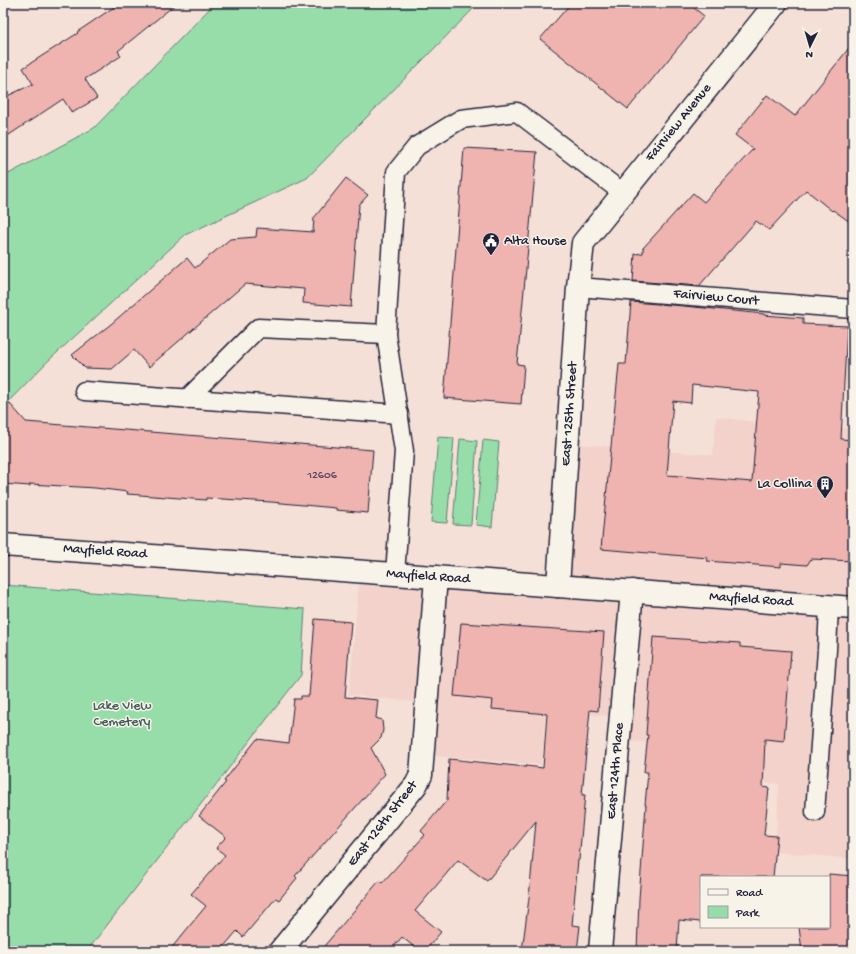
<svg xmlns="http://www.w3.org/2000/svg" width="856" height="954" viewBox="0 0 856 954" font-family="'Gochi Hand',sans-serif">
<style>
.built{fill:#f3d2cb}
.green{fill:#97ddaa;stroke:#5c8072}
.building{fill:#efb3b0;stroke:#22223b;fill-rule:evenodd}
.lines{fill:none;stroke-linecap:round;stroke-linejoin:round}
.lane-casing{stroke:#22223b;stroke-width:21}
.street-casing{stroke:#22223b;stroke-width:25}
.primary-casing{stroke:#22223b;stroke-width:25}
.lane{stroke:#f7f3e8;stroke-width:18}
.street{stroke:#f7f3e8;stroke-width:22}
.primary{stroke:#f7f3e8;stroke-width:22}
.labels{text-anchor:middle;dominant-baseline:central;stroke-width:3;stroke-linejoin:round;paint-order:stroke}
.number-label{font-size:12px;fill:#554658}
.street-label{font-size:14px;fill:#22223b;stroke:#f7f3e8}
.poi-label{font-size:14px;fill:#22223b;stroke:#f7f3e8;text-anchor:start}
.park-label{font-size:14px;fill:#455a5c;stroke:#f7f3e8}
</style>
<rect width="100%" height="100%" fill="#f5e0d7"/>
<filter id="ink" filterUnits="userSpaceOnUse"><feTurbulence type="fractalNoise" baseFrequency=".025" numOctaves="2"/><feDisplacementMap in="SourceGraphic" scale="8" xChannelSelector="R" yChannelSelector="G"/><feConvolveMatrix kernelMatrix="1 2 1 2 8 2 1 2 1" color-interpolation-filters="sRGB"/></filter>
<g filter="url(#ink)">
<path class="built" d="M716,417L757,422L853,429V859L775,852L779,784L698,777L700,747L619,740L620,717L546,711L541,765L422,755L426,703L349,695L360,572L558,586L568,443L713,455Z"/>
<g class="green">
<path d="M215,3H475L474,8L307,178L185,235L47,362L3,407V177L94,128Z"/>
<path d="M438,437L454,438L447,523L431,522Z"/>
<path d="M460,439L477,441L471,525L453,524Z"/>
<path d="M483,440L499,442L492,527L476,525Z"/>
<path d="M3,585L305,609L301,675L87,951H3Z"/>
</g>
<g class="building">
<path d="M120,3H177L118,51L121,56L85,79L97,98L72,113L63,99L3,139V98L33,84L23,68L78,33L77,32Z"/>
<path d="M571,3H688L704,16L628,109L540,39Z"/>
<path d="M853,43V224L833,210L832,211L806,190L769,230L756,221L699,286L633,281L635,254L643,253V248L693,193L704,202L753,149L735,135L767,95L795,116Z"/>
<path d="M464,148L537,152L517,364L524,365L521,404L444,398Z"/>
<path d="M346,178L368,195L359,205L351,307L303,303L304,289L245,284L149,367L134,350L112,369L85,368L72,355L111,324L187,258L195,268L230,239L256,237L257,228L313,232L314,218Z"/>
<path d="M631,302L684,306L764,314V315L803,318V324L847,326L841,439L853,440V561L811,559L807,565L781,563V567L707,561L708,558L601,549L619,364H626ZM692,385L759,392L752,482L667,475L673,401L691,403Z"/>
<path d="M3,396L26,422L373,450L368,513L336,510V508L271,502L206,498V500L127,494L128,492L95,488L30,484V486L3,484Z"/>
<path d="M315,619L351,622L345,697L378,700L376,718L382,720L383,730L381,738L371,748L385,774L295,876L297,878L279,900L276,898L243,937L237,931L220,951H169L206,906L191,894L225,855L216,848L226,837L199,816L226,782L224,781L257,739L289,743L294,699H301V696H309Z"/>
<path d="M461,623L604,632L598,711L590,710L582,795H585L579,860H578L572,925L580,926L577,951H522L529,898L536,821L487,881L458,860L415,911L441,932L425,951H419L402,937L390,951H320L379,881L382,883L425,835L421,831L447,800L449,759L526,767V766L543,768L547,714L492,709L493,700L454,696Z"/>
<path d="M653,637L740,643V647L791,651L784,741L765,739L763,787L769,788L764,835L777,836L773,877H701V922L679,920L677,951H637L639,899L646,805H645L648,772H644L648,735H646Z"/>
<path d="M829,874L853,876V951H802L799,927H829Z"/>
</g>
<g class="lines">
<g class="lane-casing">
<g id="lane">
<path d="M578,287L853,309"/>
<path d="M84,391L399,414"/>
<path d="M187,399L258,328L386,334"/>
<path d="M395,574L404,451L386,334L396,172L417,146L461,119L517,112L623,193"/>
<path d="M815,812L827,650L829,606"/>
</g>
</g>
<g class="street-casing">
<g id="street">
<path d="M558,586L578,287L583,243L776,3"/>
<path d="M280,951L416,785L421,775L436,577"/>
<path d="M600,951L632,591"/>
</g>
</g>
<g class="primary-casing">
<path id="primary" d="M3,545L853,608"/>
</g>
<use href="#lane" class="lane"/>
<use href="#street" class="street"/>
<use href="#primary" class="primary"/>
</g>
</g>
<defs>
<g id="civic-pin" transform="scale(0.9)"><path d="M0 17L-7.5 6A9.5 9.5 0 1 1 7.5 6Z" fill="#22223b" stroke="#f7f3e8"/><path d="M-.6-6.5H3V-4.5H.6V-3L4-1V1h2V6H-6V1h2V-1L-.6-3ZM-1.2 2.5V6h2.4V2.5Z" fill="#fff"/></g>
<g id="building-pin" transform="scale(0.9)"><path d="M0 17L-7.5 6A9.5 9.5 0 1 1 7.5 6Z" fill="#22223b" stroke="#f7f3e8"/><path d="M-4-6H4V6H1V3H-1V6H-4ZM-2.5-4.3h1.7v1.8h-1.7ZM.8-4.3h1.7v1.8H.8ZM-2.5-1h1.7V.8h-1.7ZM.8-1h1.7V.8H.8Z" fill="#fff"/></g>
</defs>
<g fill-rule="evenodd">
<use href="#civic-pin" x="491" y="241"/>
<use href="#building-pin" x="825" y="484"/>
</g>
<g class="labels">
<g class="number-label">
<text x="322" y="476">12606</text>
</g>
<g class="street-label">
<text transform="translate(679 123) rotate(-51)">Fairview Avenue</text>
<text transform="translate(716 298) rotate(5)">Fairview Court</text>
<text transform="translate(570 414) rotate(-86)">East 125th Street</text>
<text transform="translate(105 552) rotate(4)">Mayfield Road</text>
<text transform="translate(428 577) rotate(4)">Mayfield Road</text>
<text transform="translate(751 600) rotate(4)">Mayfield Road</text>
<text transform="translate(616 771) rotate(-85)">East 124th Place</text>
<text transform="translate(383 824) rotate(-52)">East 126th Street</text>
</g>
<g class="poi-label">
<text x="504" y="241">Alta House</text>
<text x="812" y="484" text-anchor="end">La Collina</text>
</g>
<g class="park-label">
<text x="122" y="706">Lake View<tspan x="122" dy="16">Cemetery</tspan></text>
</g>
</g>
<rect width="856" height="954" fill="none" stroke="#f7f3e8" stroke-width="16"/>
<rect x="8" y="8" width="840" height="938" fill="none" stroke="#22223b" stroke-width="1.5" filter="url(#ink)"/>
<rect x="700" y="876" width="130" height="52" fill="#f7f3e8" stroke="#a29fa3"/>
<rect x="708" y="889" width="20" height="6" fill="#f7f3e8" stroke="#a29fa3"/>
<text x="736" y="896" font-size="12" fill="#22223b">Road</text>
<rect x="708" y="906" width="20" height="12" fill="#97ddaa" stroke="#a29fa3"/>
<text x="736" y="916" font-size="12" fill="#22223b">Park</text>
<g transform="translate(810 46) rotate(185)" stroke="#f7f3e8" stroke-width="3" paint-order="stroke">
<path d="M0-3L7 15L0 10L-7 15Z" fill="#22223b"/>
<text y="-6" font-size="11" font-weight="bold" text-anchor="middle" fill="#22223b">N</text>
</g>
</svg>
